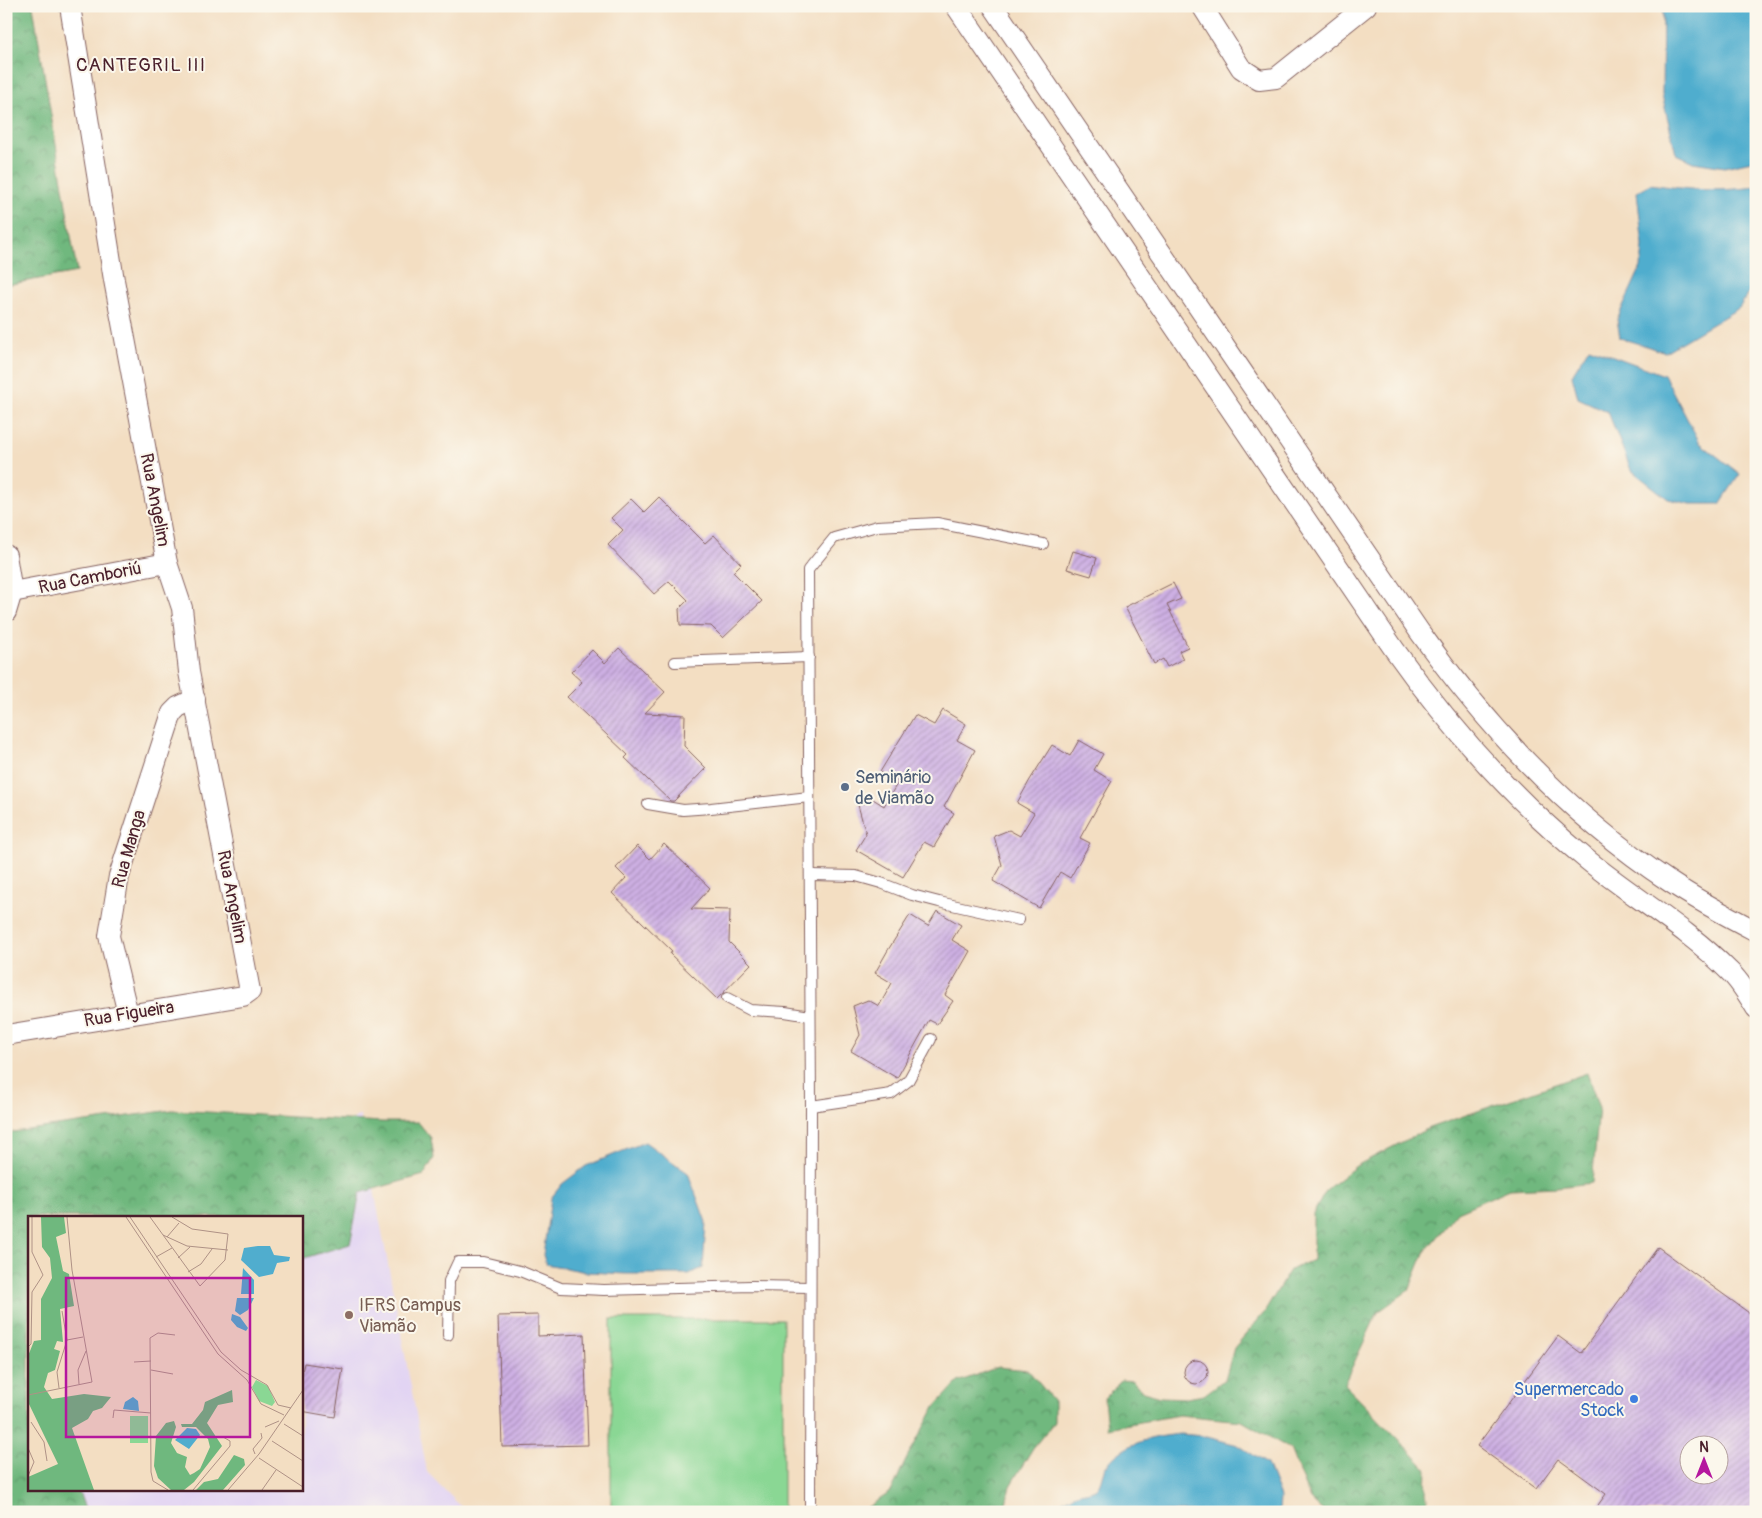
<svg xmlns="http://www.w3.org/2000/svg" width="1762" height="1518" viewBox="0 0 1762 1518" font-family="Pangolin,sans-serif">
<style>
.built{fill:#e2d4f3}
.forest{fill:url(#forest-crowns);stroke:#5c6c54}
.park{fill:#8ad794;stroke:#6a7b60}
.water{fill:#50adce;stroke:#4d667c}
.building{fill:url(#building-hatch);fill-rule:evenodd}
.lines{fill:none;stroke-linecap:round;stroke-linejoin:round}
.service-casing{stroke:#856260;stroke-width:12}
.minor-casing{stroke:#856260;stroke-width:22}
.service{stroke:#fff;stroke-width:10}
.minor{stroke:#fff;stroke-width:20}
.service-dot{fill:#5c6f8a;stroke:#fbf7ec;stroke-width:2}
.education-dot{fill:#8d6e63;stroke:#fbf7ec;stroke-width:2}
.shop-dot{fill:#3f7fe0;stroke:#fbf7ec;stroke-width:2}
.labels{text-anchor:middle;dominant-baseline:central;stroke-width:4;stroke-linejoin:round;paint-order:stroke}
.street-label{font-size:18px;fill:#4a1f2b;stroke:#fbf7ec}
.service-label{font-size:18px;fill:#4e5e75;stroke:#fbf7ec;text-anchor:start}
.education-label{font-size:18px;fill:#785e54;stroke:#fbf7ec;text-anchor:start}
.shop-label{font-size:18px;fill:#366cbe;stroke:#fbf7ec;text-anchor:end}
.neighbourhood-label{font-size:19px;letter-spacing:1px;fill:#4a1f2b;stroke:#fbf7ec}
.inset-road{fill:none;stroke:#af9286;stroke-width:1}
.view{fill:#b5179e;fill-opacity:0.15;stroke:#b5179e;stroke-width:2.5}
.inset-edge{fill:none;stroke:#4a1f2b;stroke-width:2.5}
</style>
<defs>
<pattern id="forest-crowns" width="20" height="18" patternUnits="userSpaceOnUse" patternTransform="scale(1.25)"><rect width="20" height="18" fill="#6fb87e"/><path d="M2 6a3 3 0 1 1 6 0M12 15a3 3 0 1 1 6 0" fill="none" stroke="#5d9567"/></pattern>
<pattern id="building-hatch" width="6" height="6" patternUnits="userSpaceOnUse" patternTransform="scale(1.25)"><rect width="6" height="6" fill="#ceb0e4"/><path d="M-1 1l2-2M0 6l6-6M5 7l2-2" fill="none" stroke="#a98fb9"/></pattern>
</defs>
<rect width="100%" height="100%" fill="#fbf7ec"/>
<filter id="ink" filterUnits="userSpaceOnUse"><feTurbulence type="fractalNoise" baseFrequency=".02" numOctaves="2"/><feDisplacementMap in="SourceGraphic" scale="10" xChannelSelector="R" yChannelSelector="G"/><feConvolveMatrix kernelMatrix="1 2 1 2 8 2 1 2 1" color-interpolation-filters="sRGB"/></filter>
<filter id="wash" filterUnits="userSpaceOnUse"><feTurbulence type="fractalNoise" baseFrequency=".0096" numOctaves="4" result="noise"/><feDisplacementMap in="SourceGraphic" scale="20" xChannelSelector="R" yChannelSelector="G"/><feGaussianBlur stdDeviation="1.12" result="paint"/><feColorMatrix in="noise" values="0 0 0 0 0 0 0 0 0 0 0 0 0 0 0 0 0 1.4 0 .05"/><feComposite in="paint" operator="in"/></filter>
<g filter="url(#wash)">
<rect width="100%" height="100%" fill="#f3dec2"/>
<path class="built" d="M360,1115L427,1472L466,1512H6V1322L29,1489H301V1217H186Z"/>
<g class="forest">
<path d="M6,6H33L77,272L6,285Z"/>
<path d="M1587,1073L1599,1108L1592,1183L1557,1187L1510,1189L1457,1212L1424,1253L1409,1290L1378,1312L1344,1384L1427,1469L1426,1493L1429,1512H1324L1310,1499L1290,1449L1242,1421L1179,1415L1107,1428L1104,1398L1122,1380L1133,1381L1143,1392L1161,1397L1187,1398L1204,1395L1225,1379L1234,1348L1264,1313L1290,1270L1313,1260V1214L1327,1189L1356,1166L1429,1128Z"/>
<path d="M172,1110L382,1122H418L431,1138L434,1158L424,1175L360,1193L350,1244L301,1259V1217H29V1489H78L86,1512H6V1133Z"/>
<path d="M998,1367L1028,1370L1054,1401V1422L1033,1448L1010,1486L1004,1512H860L891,1492L906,1460L934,1408L958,1382Z"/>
</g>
<rect class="park" x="611" y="1319" width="172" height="193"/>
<g class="water">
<path d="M1663,6H1756V160L1725,167L1693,162L1676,154L1662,95Z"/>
<path d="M1650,184C1689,190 1716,192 1756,187V282L1739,308L1665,352L1620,338L1617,319L1641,267L1643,246L1637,192Z"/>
<path d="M1589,347L1664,375L1700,443L1740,474L1720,504H1691L1668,499L1631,470L1608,412L1578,398L1572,375Z"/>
<path d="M645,1142L688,1173L706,1222L703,1268L689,1274H626L586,1272L546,1264L543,1255L551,1198L562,1184L586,1166Z"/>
<path d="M1180,1434L1203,1436L1238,1445L1267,1464L1280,1497L1279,1512H1051C1055,1504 1068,1498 1076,1494C1082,1492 1090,1492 1095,1489C1102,1484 1101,1475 1105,1468C1121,1443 1152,1437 1180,1434Z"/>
</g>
<g id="blocks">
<g class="building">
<path d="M659,497L705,543L714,535L741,564L733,572L762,601L723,638L711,626L680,625L679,609L688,600L669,581L654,594L608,545L623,530L611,518L631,499L644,512Z"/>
<path d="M1073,551L1097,558L1091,576L1067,569Z"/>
<path d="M1173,583L1181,599L1167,605L1188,647L1179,651L1183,659L1167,667L1163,659L1154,664L1125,607Z"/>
<path d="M619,648L665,692L645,713L685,715L684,746L706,768L674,801H670L625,758L628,755L567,697L582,682L571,672L592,650L605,663Z"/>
<path d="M943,710L966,724L957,740L975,750L944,807L954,813L934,847L924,842L903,877L856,850L866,834L858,805L873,799L884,806L898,782L880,772L894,749L915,715L934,725Z"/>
<path d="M1079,740L1103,754L1094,770L1112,781L1080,838L1090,843L1070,878L1060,872L1039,908L993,881L1002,865L994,836L1009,830L1020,836L1034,813L1017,803L1030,780L1052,745L1070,756Z"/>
<path d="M664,844L710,888L691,909L730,910L729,942L751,964L717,999L670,954L672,951L612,893L626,878L616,868L637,846L650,859Z"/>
<path d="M937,911L961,925L952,940L970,951L945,995L953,1001L937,1024L929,1020L897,1078L851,1051L860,1035L853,1006L868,1000L879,1006L892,983L875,973L888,950L910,915L928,926Z"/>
<path d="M1658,1247L1756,1318V1512H1593L1606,1494L1558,1459L1536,1489L1477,1446L1558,1336L1581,1353ZM1690,1446H1720V1476H1690Z"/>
<path d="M538,1315V1336L584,1334L588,1445L502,1447L498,1316Z"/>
<circle cx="1196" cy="1372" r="12"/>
<path d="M304,1363L343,1369L335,1417L301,1411V1377Z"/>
</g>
</g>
</g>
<g filter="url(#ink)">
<use href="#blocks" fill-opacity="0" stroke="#856260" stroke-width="1"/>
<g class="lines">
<g class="service-casing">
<g id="service">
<path d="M675,662L809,657"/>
<path d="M648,804L683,810L711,808L809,797"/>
<path d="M810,875L856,876L881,883L912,895L939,902L1019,920"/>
<path d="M727,998L750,1010L785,1012L810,1016"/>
<path d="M811,1106L891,1094L908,1081L931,1039"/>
<path d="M448,1335L449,1281L458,1262H483L520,1271L561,1288L604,1290L751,1286L809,1287"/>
<path d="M810,1512L811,1106L808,570L834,538L877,526L937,523L1043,544"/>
</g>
</g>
<g class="minor-casing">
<g id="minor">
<path d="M956,6L1394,649C1450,728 1510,796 1585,858C1632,897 1686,927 1729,971C1740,981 1748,995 1756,1008"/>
<path d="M993,6L1419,631C1488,728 1570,816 1670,882C1697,900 1727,916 1756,931"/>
<path d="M1202,6L1241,68L1259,80L1276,78L1366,6"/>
<path d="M6,555L12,592L6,612"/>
<path d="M12,592L167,563"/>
<path d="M128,1014L109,936L119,876L172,713L178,707L195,699"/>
<path d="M6,1035L243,996L250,991L189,672L182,608L167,563L114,280L70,6"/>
</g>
</g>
<use href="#service" class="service"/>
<use href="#minor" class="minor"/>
</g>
</g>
<circle class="service-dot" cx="845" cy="787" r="5"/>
<circle class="education-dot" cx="349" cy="1315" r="5"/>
<circle class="shop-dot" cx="1634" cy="1399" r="5"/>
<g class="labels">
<g class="street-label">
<text transform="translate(155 500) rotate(79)">Rua Angelim</text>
<text transform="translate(90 578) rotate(-11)">Rua Camboriú</text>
<text transform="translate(129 849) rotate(-74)">Rua Manga</text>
<text transform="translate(232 897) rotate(79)">Rua Angelim</text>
<text transform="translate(129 1014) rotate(-9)">Rua Figueira</text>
</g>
<g class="service-label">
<text x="855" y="777">Seminário<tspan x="855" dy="21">de Viamão</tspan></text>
</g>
<g class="education-label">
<text x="359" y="1305">IFRS Campus<tspan x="359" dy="21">Viamão</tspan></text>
</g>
<g class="shop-label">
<text x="1624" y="1389">Supermercado<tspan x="1624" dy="21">Stock</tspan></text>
</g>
<g class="neighbourhood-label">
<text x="141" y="65">CANTEGRIL III</text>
</g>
</g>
<g transform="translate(28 1216)">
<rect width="275" height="275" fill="#f3dec2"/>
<path d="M13,1H36L38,17L28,21L35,55L41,58L46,90L32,93L35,126L29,125L26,133L32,135L27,154L20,157L16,171L24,183L56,178L83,181L74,192L65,195L60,203L44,212L66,274H0V261L30,248L0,186V140L6,125L13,124V83L24,62L22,42L14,31ZM204,174L205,186L190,189L179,207L194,230L166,266L156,274H143L130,262L126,250L128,220L138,207L146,205L148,211L143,227L149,237L159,241L157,251L162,259L166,257L172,253L182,231L180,223L168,211H154L153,208H164L175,194L177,186ZM206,239L216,243L217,249L195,274H168L176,266L190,263Z" fill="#6fb87e"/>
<path d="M228,164L240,170L247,186L244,190L231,185L224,171ZM102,200H120V227H102Z" fill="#8ad794"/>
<path d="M230,30H242L246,39L262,41L261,45L249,47L245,58L231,61L213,44L216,32ZM215,52L226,64V78H213ZM209,82H226L220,94L212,99L207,95ZM204,98L212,101L220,112L218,115L209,111L203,104ZM105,181L110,185L111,195L95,193L97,186ZM159,212L168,213L172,219L161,233L147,224Z" fill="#50adce"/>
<path class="inset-road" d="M98,1L190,138L219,164L233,188L256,199M102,1L193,136L213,154L239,169L250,189L263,192M122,1L172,70L197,44L200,18L164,13L144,1M135,19L159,30L200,34M139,21L151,7M128,41L144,32M150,42L162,31M160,56L173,48L184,33M39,124L55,121M0,131L3,128L4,76L15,59L4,36V1M106,146L123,145M123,154L145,158M51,168L50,154L58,135M31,172L29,156L39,124L34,95M0,179L64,166L44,54L39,1M85,202L86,194L123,197M3,206L16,226L19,245M256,208L275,220M237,211L251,205M244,225L275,245M0,232L6,246L0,260M227,238L225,233L234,222L233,217M231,242L275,271M140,274L125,265L123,256L122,122L130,117L147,119M165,274L202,230V225L195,221M200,274L231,238L275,174M234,274L248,254"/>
<path class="view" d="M38,62H222V221H38Z"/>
<rect width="275" height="275" class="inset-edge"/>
</g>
<rect width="1762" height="1518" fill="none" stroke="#fbf7ec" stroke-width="25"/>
<g transform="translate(1704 1460)"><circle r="24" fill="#fbf7ec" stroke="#b4a19f"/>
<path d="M0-4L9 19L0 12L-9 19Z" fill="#b5179e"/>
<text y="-8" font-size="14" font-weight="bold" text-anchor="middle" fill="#4a1f2b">N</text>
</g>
</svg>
